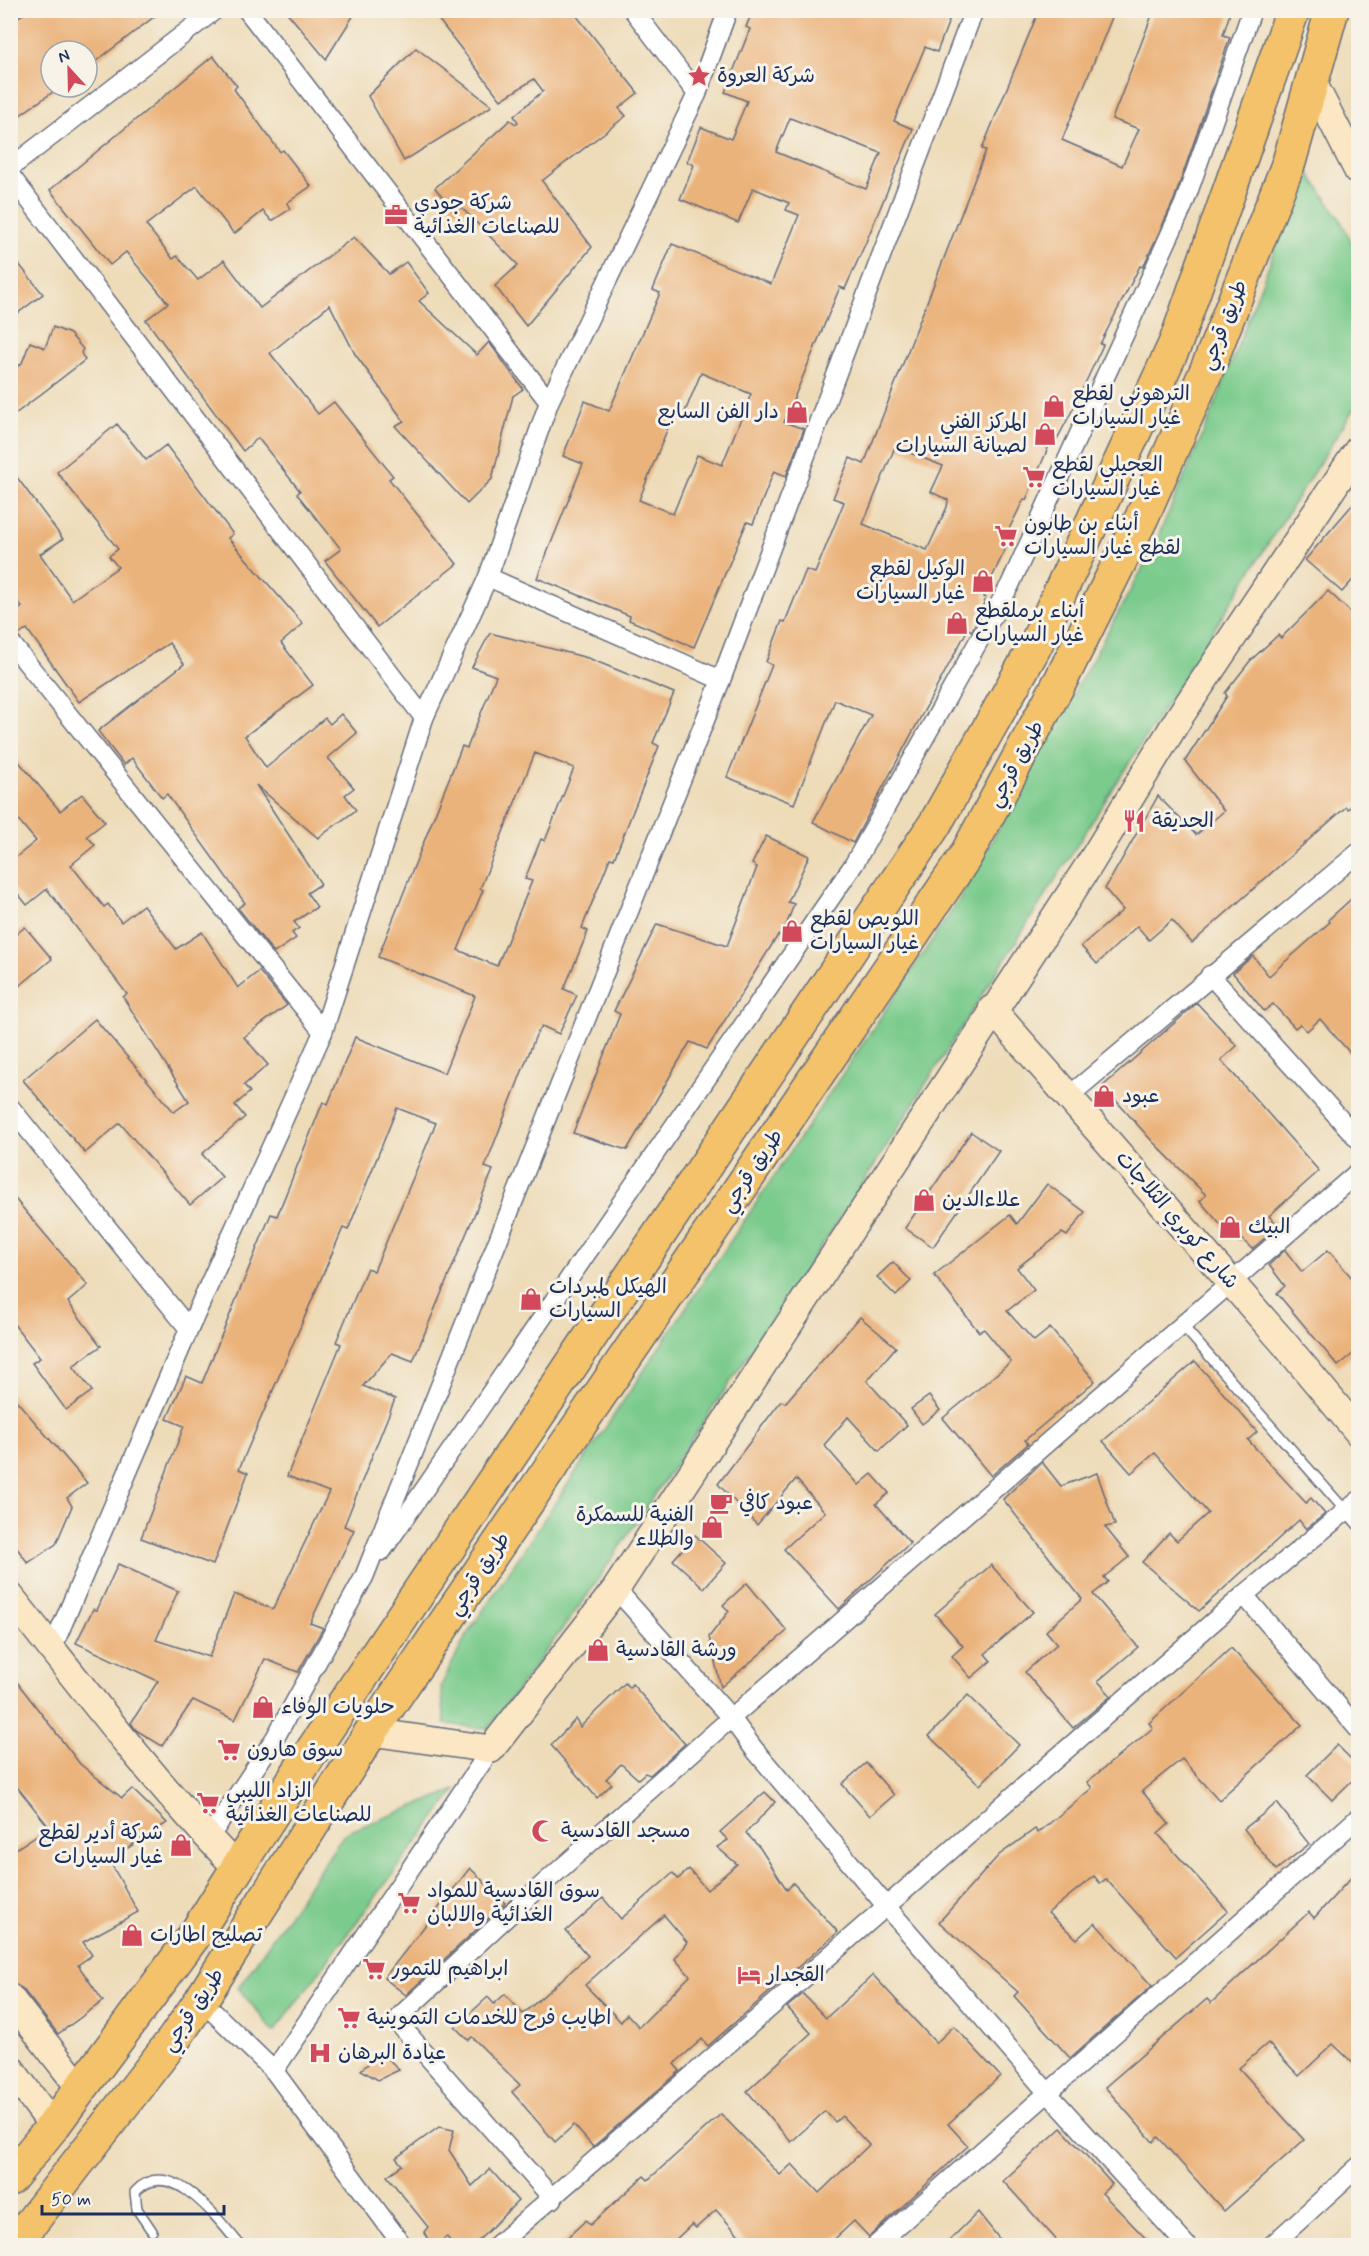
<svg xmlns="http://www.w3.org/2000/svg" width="1369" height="2256" viewBox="0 0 1369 2256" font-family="Mynerve,'Playpen Sans Arabic',sans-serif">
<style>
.green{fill:#7acb8c;stroke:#4a7d75;stroke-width:1.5}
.building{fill:#ebb37c;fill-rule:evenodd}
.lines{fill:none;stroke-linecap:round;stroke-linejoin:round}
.lane-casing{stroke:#656c7e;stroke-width:12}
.street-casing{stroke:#656c7e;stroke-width:21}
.secondary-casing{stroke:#656c7e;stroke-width:30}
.highway-casing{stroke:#656c7e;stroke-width:36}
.lane{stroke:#fff;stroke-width:9}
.street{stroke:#fff;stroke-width:18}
.secondary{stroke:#fbe7c3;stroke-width:27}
.highway{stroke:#f4c26a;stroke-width:33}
.labels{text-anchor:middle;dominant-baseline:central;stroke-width:6;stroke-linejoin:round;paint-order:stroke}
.poi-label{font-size:21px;fill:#1b2f5e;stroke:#f7f3e8;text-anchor:start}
.street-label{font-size:21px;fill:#1b2f5e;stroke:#f7f3e8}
</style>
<rect width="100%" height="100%" fill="#f7f3e8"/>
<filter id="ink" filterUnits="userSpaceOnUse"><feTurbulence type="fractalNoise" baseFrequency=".0167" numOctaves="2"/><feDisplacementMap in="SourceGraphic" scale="12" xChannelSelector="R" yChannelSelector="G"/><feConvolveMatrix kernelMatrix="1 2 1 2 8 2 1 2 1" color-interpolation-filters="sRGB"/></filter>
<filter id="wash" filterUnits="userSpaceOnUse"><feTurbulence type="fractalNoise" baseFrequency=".008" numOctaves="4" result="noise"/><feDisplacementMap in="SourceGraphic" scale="24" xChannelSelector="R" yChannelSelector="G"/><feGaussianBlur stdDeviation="1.35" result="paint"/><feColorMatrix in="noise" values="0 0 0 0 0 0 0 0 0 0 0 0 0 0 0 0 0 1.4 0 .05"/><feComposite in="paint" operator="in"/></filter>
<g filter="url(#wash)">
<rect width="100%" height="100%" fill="#eedcb9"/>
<g class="green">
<path d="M1306,169L1340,219L1358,255V402L849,1205L586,1597L488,1729L445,1724L441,1686L466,1636L959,900L1150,555L1211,415Z"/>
<path d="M456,1790L274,2032L238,1988L345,1833Z"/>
</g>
<g id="blocks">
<g class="building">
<path d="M31,10H163L87,68V51H51V87H60L10,122V21Z"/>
<path d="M285,10H357L326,59Z"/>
<path d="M431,10H572L638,93L619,108L626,116L542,181L592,247L526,326L495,286L518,265L461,207L455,212L435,188L510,120L516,124L518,122L514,116L543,91L534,79L501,100Z"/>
<path d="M753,10H953L937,52L925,47L894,121L913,129L866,242L845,289L840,287L784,422L804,429L786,476L774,471L753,524L747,522L694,647L629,620L630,616L537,578L583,464L563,456L585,401L609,411L660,293L653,290L672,244L771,284L799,215L786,210L789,203L753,188L738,223L680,199L694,165L687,162L701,127L731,139L747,101L725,92L750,29L746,27ZM790,118L881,153L866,189L776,152ZM701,373L751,394L722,465L697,455L673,514L639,500L673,415L682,419Z"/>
<path d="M1039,10H1115L1062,140L1122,166L1139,129L1112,119L1154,10H1231L1223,35L1230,37L1174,200L1143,267L1140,266L1100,344L1103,345L1074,407L1055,443L1051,441L1026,500L1024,499L1004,539L1009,541L983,597L986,598L975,624L972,631L968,629L853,843L813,822L871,715L835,700L794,804L727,777L772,665L766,662L782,621L785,622L806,570L815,573L844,502L833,498L850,458L864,464L986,150L982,149ZM895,447L943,466L931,492L948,500L947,507L927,550L863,524Z"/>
<path d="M416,48L492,106L404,161L368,96Z"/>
<path d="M213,56L237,86L234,89L280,152L283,150L311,186L287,203L290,209L272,221L263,211L234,234L197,186L146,225L173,259L177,256L198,280L224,260L260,308L354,237L389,274L406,262L429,293L419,301L477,355L489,342L523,389L513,396L492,479L467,504L395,426L404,421L355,354L330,305L270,353L318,414L334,402L393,476L389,479L457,564L377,627L325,561L341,549L297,494L300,491L258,438L243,451L146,320L168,303L126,252L110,265L50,190Z"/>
<path d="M10,253L43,294L10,319Z"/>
<path d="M53,327L70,334L83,349L81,353L85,360L10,418V372L22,363L30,342L45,348Z"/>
<path d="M117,424L146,460L166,445L233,534L228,538L303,624L281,643L313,685L245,736L266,768L325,718L330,724L341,714L357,733L328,758L354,788L345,795L356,810L318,838L256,785L321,884L307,893L317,907L294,922L299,928L292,933L296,938L274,953L238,908L245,903L167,794L162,798L132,758L124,765L98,731L184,664L169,643L79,702L27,629L19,635L10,631V617L22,607L10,590V468L63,539L40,554L72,600L118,567L109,556L118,549L57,472Z"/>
<path d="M1359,497V573L1342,592L1305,560Z"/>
<path d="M1328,591L1359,620V799L1348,809L1346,807L1192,943L1172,920L1149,940L1137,926L1097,964L1081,946L1123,910L1105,889L1158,796L1196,835L1224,811L1185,761L1227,696L1225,693L1250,661L1278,635L1281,638Z"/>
<path d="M490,633L588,658L674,693L653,743L659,746L614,859L610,858L582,928L588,931L564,989L577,995L559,1034L542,1026L536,1035L485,1167L493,1170L413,1361L392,1353L363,1386L395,1399L344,1526L354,1530L310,1623L323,1628L298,1672L265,1659L235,1720L193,1700L162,1746L136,1730L131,1723L158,1681L76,1643L93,1609L97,1610L118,1564L178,1591L156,1640L209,1657L234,1594L273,1609L329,1492L287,1476L341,1344L336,1342L367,1268L374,1271L436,1123L397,1108L348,1230L343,1228L239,1469L248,1473L213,1565L141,1538L184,1426L167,1419L186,1376L202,1383L271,1214L277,1216L323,1102L328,1104L355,1037L444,1073L475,996L378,957L462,746L467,748L496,676L472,667ZM535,753L574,768L545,841L541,839L525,879L532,881L497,966L458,950L483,890L480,889Z"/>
<path d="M10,751L60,811L82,794L105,822L87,836L95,845L71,865L104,907L108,904L121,922L143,905L176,949L202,932L238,988L259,971L287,1005L244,1037L268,1065L244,1085L250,1092L235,1105L245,1117L202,1154L222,1177L190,1205L120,1123L85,1153L23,1080L95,1019L174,1112L189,1101L123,997L127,994L47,889L27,905L10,884V862L36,841L10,810Z"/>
<path d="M766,836L809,856L788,902L794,904L782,937L778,935L707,1049L690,1042L627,1150L573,1133L620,1014L614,1011L657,924L727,946L757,867L752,864Z"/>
<path d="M1359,892V1063L1320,1019L1307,1031L1300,1024L1295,1028L1273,1004L1264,1011L1233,973L1253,956L1269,976L1330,922L1328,920Z"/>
<path d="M25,927L52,959L10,994V939Z"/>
<path d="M1197,1003L1237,1046L1221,1060L1319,1171L1269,1216L1279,1226L1252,1249L1242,1239L1240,1242L1227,1228L1225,1230L1200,1201L1206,1195L1152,1141L1103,1086Z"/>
<path d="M971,1132L999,1151L933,1247L905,1228Z"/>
<path d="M1047,1184L1085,1212L1067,1236L1062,1233L1017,1268L1034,1290L1007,1311L1034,1341L1050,1328L1095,1381L1025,1440L1028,1444L991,1476L943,1418L1011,1362L984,1329L979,1332L934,1275L1010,1215L1017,1224Z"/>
<path d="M10,1193L88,1285L68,1302L101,1346L73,1366L92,1391L66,1410L32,1363L40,1358L10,1319Z"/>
<path d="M1285,1250L1302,1272L1328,1250L1359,1286V1349L1338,1366L1277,1293L1285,1286L1269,1265Z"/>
<path d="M893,1262L911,1281L896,1296L877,1277Z"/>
<path d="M860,1317L896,1347L867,1381L907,1425L879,1451L848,1417L824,1445L859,1485L872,1474L889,1493L876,1504L910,1543L839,1609L784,1549L825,1512L796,1479L757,1525L718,1484L781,1401L785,1403Z"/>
<path d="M1195,1361L1257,1432L1248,1440L1306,1503L1311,1498L1325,1514L1306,1529L1299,1520L1199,1611L1142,1562L1169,1533L1177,1541L1208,1513L1155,1453L1131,1473L1103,1441Z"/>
<path d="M10,1393L87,1483L67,1498L72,1506L56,1544L28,1563L10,1539Z"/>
<path d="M929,1396L940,1410L922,1424L911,1409Z"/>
<path d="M1042,1462L1061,1486L1097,1473L1115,1525L1105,1527L1129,1557L1104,1577L1108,1582L1093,1594L1138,1647L1098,1681L1111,1696L1073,1728L1025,1672L1057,1644L1046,1631L1082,1599L1003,1499Z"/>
<path d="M695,1535L726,1563L704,1588L673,1560Z"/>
<path d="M991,1565L1033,1612L985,1654L991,1661L971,1678L952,1656L963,1646L935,1614Z"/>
<path d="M747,1583L787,1631L721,1687L709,1637L729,1611L723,1605Z"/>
<path d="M1231,1648L1302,1725L1219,1800L1182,1759L1142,1791L1169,1824L1158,1834L1228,1911L1176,1957L1106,1879L1100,1883L1094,1876L1048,1913L1077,1939L1095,1923L1152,1986L1070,2058L1014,1996L1018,1992L939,1922L999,1855L1035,1829L1038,1833L1092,1788L1087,1782L1153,1728L1149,1723Z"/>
<path d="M10,1673L80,1764L122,1798L132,1789L167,1823L109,1860L138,1912L83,1942L92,1955L78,1965L103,2001L58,2034L22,1988L10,1983V1853L49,1827L10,1778Z"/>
<path d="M625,1683L629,1688L632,1684L685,1744L650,1775L645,1773L638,1779L621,1764L606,1779L612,1784L597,1798L551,1745L576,1719L580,1727Z"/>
<path d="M968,1695L1019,1745L980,1785L929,1736Z"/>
<path d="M1337,1745L1359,1767V1774L1332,1800L1307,1775Z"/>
<path d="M866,1763L894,1795L870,1816L842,1784Z"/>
<path d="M765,1792L775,1802L746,1833L760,1848L787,1890L793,1883L838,1932L708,2046L702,2039L674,2064L680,2071L593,2147L574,2125L555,2142L512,2092L520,2085L472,2037L468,2040L455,2027L488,1997L494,2004L505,1994L523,2014L588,1956L566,1931L603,1898L621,1919L673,1873L678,1879L689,1869L707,1890L737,1864L717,1847L728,1840L720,1832ZM664,1915L687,1942L675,1959L690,1976L639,2027L627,2014L621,2022L585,1985Z"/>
<path d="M1277,1803L1309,1844L1276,1870L1244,1829Z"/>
<path d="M470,1868L505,1903L406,1995L384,1978Z"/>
<path d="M1359,1869V2069L1333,2044L1299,2076L1268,2043L1239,2068L1304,2140L1224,2211L1158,2137L1153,2142L1105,2087L1207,1999L1211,2003L1309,1912L1314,1918Z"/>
<path d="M873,1975L936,2043L954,2026L1000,2076L948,2124L968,2146L869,2237L854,2221L827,2246H749L716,2210L696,2228L692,2224L669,2246H558L586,2220L590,2225L644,2176L648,2180L721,2114L780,2175L792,2164L819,2193L869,2145L842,2116L835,2122L825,2111L791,2142L747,2091L811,2033L787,2007L803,1994L826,2018Z"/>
<path d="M382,2052L399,2070L378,2080L361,2070Z"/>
<path d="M439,2127L454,2130L449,2150L472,2186L490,2169L518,2201L473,2246H454L447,2237L434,2246L424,2232L428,2227L387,2176L402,2165L396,2158Z"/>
<path d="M1061,2128L1112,2184L1102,2193L1153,2246H1062L1003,2181Z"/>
<path d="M978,2212L1005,2246H944Z"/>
</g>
</g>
</g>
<g filter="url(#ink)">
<use href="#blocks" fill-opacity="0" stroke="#656c7e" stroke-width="1.5"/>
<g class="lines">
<g class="lane-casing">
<g id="lane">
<path d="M1182,1325L1358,1525"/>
<path d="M152,2231L137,2209L135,2192C171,2153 219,2221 241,2246"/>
</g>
</g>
<g class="street-casing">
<g id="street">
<path d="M247,10L549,402"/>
<path d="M633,10L697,94"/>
<path d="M10,168L215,10"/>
<path d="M10,175L424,718"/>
<path d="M488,577L721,680"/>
<path d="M10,642L323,1032"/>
<path d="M1210,975L1358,1139"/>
<path d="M1069,1096L1358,853"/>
<path d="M10,1107L189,1329"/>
<path d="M382,1551L854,864L1010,585L1184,204L1252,10"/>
<path d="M616,1589L731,1718L754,1749L898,1920L1048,2093L1187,2246"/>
<path d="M1244,1595L1358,1729"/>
<path d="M52,1649L189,1329L323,1032L424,718L488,577L549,402L697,94L728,10"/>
<path d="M209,1838L275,1738L364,1577L721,680L974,10"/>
<path d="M201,2000L274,2071L403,2246"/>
<path d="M274,2071L491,1749"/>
<path d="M553,2199L400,2025L401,2015L523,1902L731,1718L1358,1172"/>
<path d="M496,2246L1244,1595L1358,1501"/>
<path d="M875,2246L1358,1818"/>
<path d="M1271,2246L1358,2167"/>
</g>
</g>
<g class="secondary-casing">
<g id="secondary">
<path d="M1312,81L1358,171"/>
<path d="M992,1009L1284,1343L1358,1432"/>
<path d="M10,1596C83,1688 155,1783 236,1867"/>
<path d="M371,1732L491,1749L616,1589L1091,862L1180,716L1358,450"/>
<path d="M10,1998L81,2089"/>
<path d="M10,2068L53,2126"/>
</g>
</g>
<g class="highway-casing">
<g id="highway">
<path d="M10,2179L53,2126L196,1933L310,1754L935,824L1034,648L1176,342L1293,10"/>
<path d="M13,2246L174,2039L201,2000L371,1732L965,857L1062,678L1142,517L1211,360L1289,162L1332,10"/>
</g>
</g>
<use href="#lane" class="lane"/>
<use href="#street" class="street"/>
<use href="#secondary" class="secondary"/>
<use href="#highway" class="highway"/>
</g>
</g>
<defs>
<g id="sight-bare" transform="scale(1.8)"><path d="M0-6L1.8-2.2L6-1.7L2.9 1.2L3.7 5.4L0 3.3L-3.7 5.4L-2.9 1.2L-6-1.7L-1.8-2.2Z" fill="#d1495b" stroke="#f7f3e8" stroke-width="2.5" paint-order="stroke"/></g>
<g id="office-bare" transform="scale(1.8)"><path d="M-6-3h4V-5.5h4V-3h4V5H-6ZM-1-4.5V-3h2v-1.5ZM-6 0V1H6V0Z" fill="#d1495b" stroke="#f7f3e8" stroke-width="2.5" paint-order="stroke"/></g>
<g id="shop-bare" transform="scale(1.8)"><path d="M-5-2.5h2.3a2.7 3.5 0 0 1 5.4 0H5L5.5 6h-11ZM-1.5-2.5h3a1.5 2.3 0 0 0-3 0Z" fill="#d1495b" stroke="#f7f3e8" stroke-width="2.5" paint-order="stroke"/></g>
<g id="supermarket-bare" transform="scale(1.8)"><path d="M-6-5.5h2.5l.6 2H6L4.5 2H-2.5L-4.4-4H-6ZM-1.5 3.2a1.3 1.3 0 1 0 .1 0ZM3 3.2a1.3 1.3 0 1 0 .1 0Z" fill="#d1495b" stroke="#f7f3e8" stroke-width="2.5" paint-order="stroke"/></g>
<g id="restaurant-bare" transform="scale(1.8)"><path d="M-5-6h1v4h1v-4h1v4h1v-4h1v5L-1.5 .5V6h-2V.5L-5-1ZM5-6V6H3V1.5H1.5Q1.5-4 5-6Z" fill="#d1495b" stroke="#f7f3e8" stroke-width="2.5" paint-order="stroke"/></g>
<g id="cafe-bare" transform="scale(1.8)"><path d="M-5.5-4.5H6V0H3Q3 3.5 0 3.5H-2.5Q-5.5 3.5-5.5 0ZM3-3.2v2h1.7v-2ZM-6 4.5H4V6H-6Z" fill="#d1495b" stroke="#f7f3e8" stroke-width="2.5" paint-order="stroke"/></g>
<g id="mosque-bare" transform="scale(1.8)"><path d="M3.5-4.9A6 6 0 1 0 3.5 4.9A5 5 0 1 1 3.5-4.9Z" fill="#d1495b" stroke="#f7f3e8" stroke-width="2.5" paint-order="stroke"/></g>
<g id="hotel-bare" transform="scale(1.8)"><path d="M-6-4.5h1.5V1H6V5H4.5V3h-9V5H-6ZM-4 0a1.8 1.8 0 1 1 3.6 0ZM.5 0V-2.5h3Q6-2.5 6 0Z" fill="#d1495b" stroke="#f7f3e8" stroke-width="2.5" paint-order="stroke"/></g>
<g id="hospital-bare" transform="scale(1.8)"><path d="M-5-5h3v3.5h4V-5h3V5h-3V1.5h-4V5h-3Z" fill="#d1495b" stroke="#f7f3e8" stroke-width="2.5" paint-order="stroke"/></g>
</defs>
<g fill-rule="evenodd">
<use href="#sight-bare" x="699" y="76"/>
<use href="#office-bare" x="396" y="215"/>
<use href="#shop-bare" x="1054" y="406"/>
<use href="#shop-bare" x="797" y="412"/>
<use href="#shop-bare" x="1045" y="434"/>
<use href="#supermarket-bare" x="1034" y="477"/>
<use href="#supermarket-bare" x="1006" y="536"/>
<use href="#shop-bare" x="983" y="581"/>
<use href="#shop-bare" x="957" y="623"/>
<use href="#restaurant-bare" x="1134" y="821"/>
<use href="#shop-bare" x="792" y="931"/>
<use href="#shop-bare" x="1104" y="1096"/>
<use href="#shop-bare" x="924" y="1200"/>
<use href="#shop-bare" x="1230" y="1227"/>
<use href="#shop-bare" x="531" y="1299"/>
<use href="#cafe-bare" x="721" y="1503"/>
<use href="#shop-bare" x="712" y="1527"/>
<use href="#shop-bare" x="598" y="1650"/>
<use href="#shop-bare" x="263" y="1707"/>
<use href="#supermarket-bare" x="229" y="1750"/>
<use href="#supermarket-bare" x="208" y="1803"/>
<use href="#mosque-bare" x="543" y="1831"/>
<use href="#shop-bare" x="181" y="1845"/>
<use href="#supermarket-bare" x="409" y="1903"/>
<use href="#shop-bare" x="132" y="1935"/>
<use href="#supermarket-bare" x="374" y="1969"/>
<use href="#hotel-bare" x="749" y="1975"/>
<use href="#supermarket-bare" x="349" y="2018"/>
<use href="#hospital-bare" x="320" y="2053"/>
</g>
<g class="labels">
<g class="poi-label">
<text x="717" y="76">شركة العروة</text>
<text x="414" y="203">شركة جودي<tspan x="414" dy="24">للصناعات الغذائية</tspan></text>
<text x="1072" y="394">الترهوني لقطع<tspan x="1072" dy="24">غيار السيارات</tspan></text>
<text x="779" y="412" text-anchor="end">دار الفن السابع</text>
<text x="1027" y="422" text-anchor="end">المركز الفني<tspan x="1027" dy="24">لصيانة السيارات</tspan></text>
<text x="1052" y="465">العجيلي لقطع<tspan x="1052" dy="24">غيار السيارات</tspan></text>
<text x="1024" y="524">أبناء بن طابون<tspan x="1024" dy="24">لقطع غيار السيارات</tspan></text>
<text x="965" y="569" text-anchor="end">الوكيل لقطع<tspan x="965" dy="24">غيار السيارات</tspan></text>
<text x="975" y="611">أبناء برملقطع<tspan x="975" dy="24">غيار السيارات</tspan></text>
<text x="1152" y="821">الحديقة</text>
<text x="810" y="919">اللويص لقطع<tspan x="810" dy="24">غيار السيارات</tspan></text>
<text x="1122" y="1096">عبود</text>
<text x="942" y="1200">علاءالدين</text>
<text x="1248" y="1227">البيك</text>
<text x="549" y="1287">الهيكل لمبردات<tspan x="549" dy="24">السيارات</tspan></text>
<text x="739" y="1503">عبود كافي</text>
<text x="694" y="1515" text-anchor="end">الفنية للسمكرة<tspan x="694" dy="24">والطلاء</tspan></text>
<text x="616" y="1650">ورشة القادسية</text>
<text x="281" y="1707">حلويات الوفاء</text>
<text x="247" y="1750">سوق هارون</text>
<text x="226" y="1791">الزاد الليبي<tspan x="226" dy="24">للصناعات الغذائية</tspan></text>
<text x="561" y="1831">مسجد القادسية</text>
<text x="163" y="1833" text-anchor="end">شركة أدير لقطع<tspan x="163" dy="24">غيار السيارات</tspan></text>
<text x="427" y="1891">سوق القادسية للمواد<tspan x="427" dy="24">الغذائية والالبان</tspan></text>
<text x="150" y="1935">تصليح اطارات</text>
<text x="392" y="1969">ابراهيم للتمور</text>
<text x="767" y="1975">القجدار</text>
<text x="367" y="2018">اطايب فرح للخدمات التموينية</text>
<text x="338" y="2053">عيادة البرهان</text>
</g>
<g class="street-label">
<text transform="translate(1224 325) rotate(-68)">طريق قرجي</text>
<text transform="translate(1016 764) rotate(-61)">طريق قرجي</text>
<text transform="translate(752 1171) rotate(-56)">طريق قرجي</text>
<text transform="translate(1177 1220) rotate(49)">شارع كوبري الثلاجات</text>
<text transform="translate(479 1574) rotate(-56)">طريق قرجي</text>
<text transform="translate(193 2010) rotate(-56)">طريق قرجي</text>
</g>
</g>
<rect width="1369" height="2256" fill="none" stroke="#f7f3e8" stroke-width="36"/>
<g transform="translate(69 69) rotate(338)"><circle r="28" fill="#f7f3e8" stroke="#9fa5b1" stroke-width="1.5"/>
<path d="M0-4.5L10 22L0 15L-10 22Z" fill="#d1495b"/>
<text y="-9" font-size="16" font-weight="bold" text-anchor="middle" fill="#1b2f5e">N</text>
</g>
<path d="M42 2205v9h182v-9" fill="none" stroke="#1b2f5e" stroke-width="3"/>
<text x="51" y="2205" font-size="18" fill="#1b2f5e" stroke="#f7f3e8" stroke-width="4.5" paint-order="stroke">50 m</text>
</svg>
